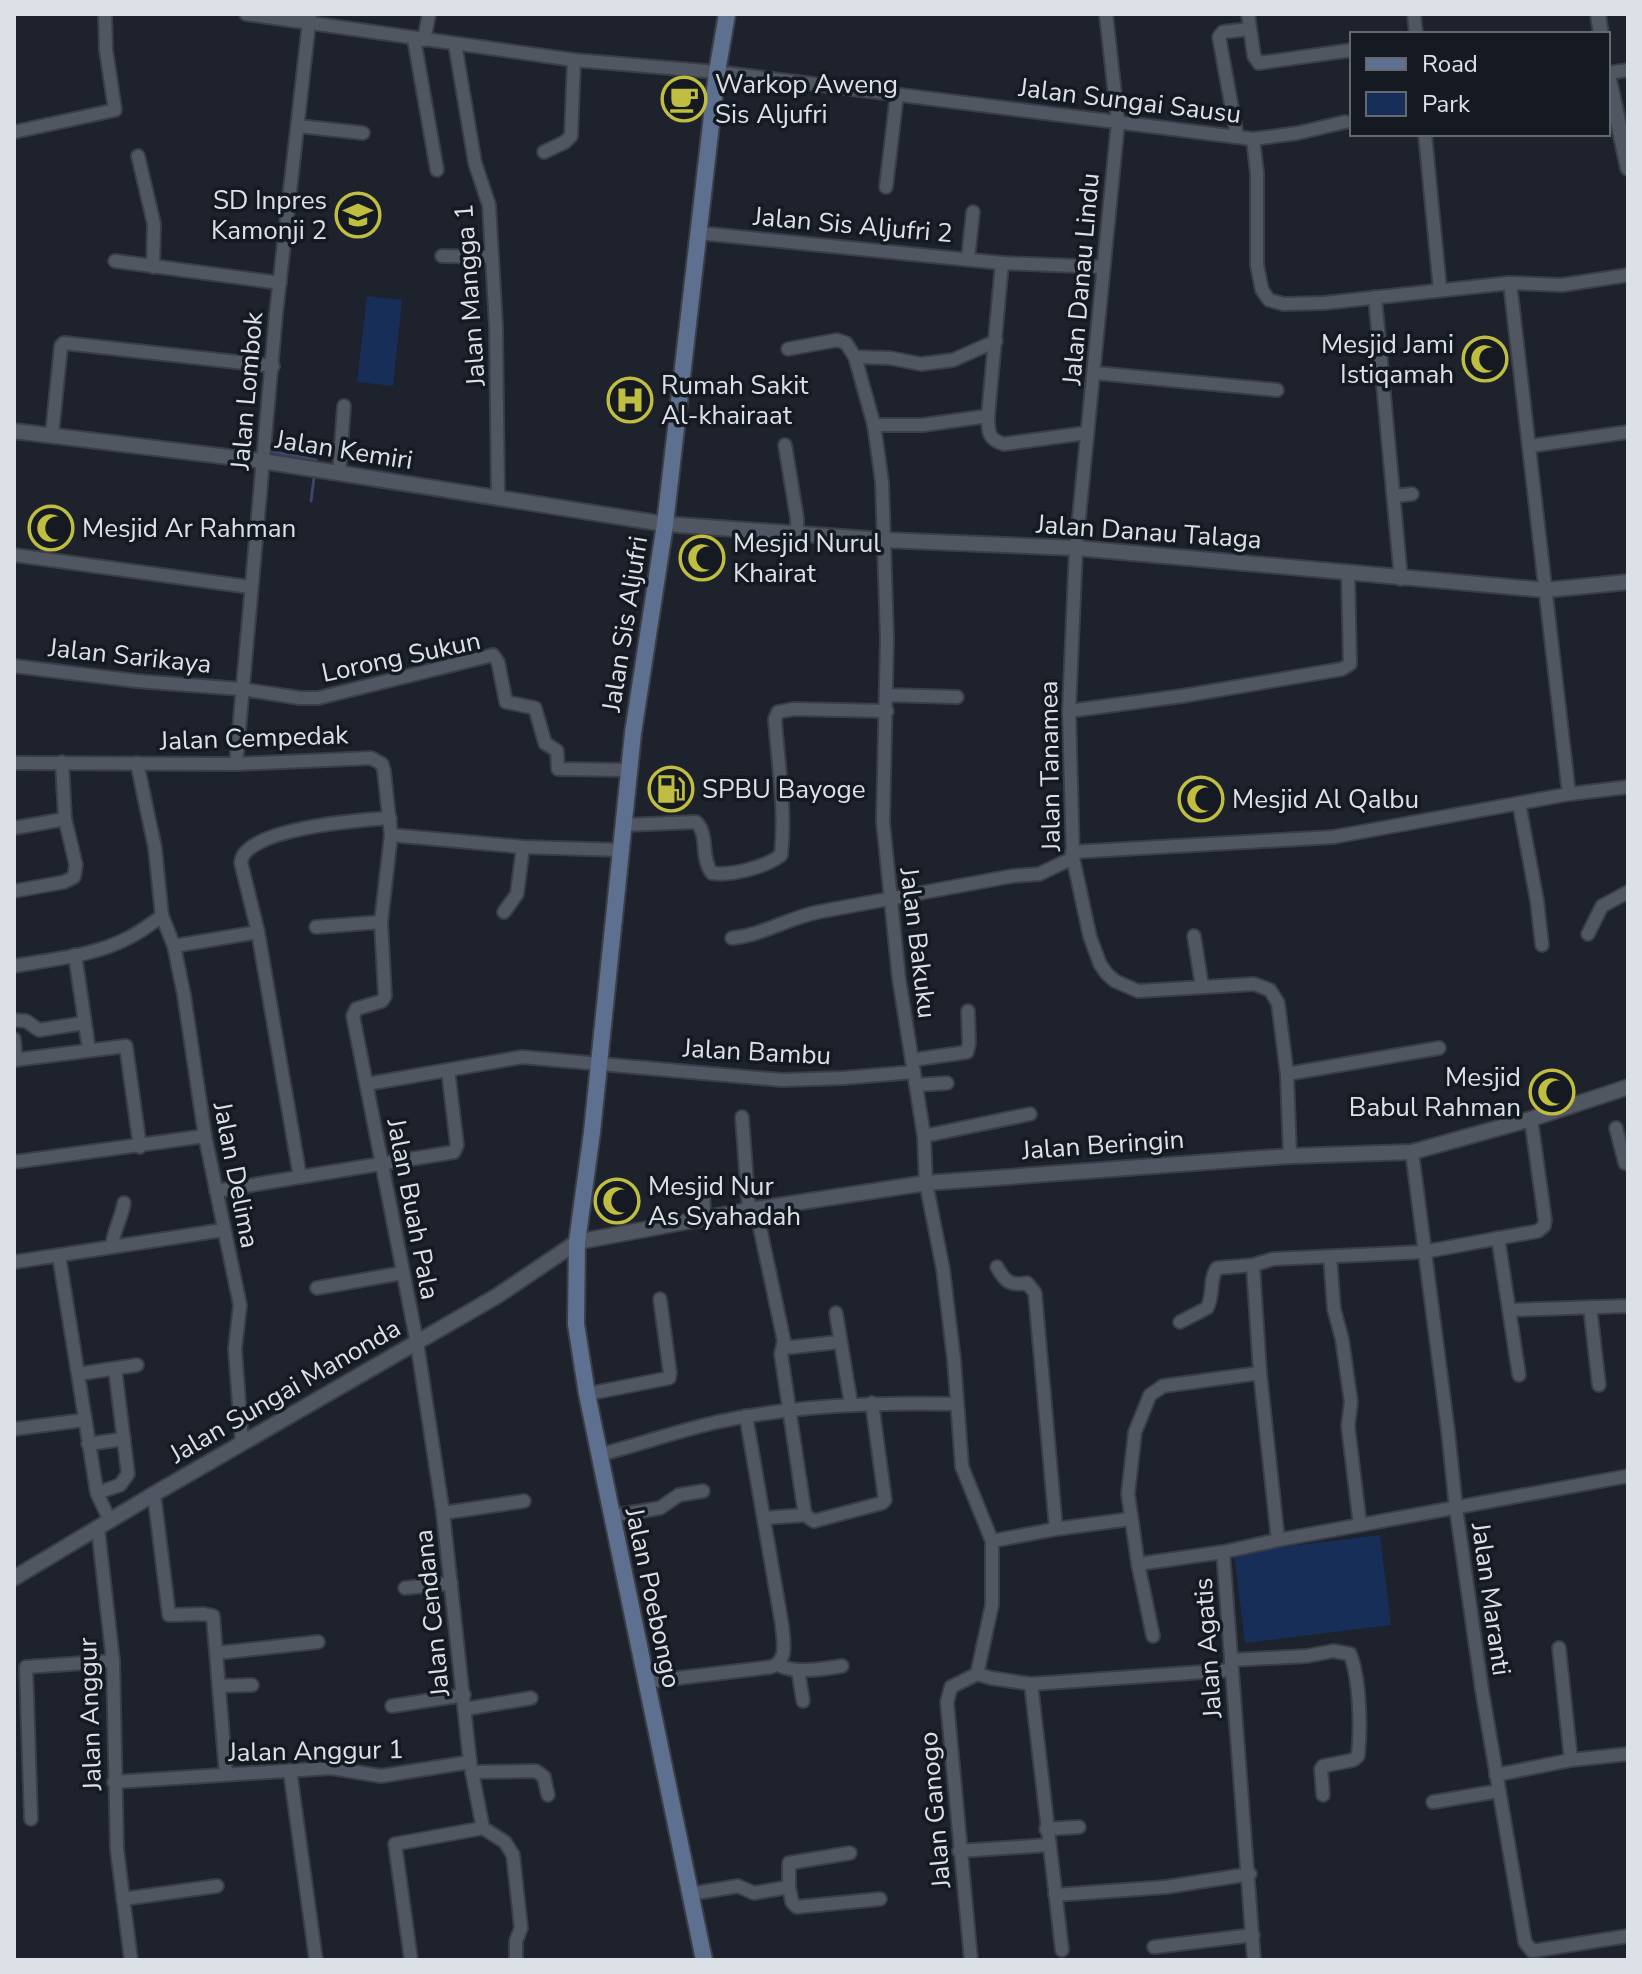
<svg xmlns="http://www.w3.org/2000/svg" width="1642" height="1974" viewBox="0 0 1642 1974" font-family="'Nunito Sans',sans-serif">
<style>
.green{fill:#172e58}
.lines{fill:none;stroke-linecap:round;stroke-linejoin:round}
.stream{stroke:#42436a;stroke-width:3}
.minor-casing{stroke:#3a3f47;stroke-width:16}
.tertiary-casing{stroke:#3a3f47;stroke-width:18}
.secondary-casing{stroke:#3a3f47;stroke-width:20}
.minor{stroke:#515762;stroke-width:12}
.tertiary{stroke:#515762;stroke-width:14}
.secondary{stroke:#5e7090;stroke-width:16}
.labels{text-anchor:middle;dominant-baseline:central;stroke-width:7;stroke-linejoin:round;paint-order:stroke}
.poi-label{font-size:26px;fill:#dce0e7;stroke:#141922;text-anchor:start}
.street-label{font-size:26px;fill:#dce0e7;stroke:#141922}
</style>
<rect width="100%" height="100%" fill="#1d222c"/>
<g class="green">
<path d="M367,296L402,300L393,386L357,382Z"/>
<path d="M1380,1535L1391,1625L1245,1643L1234,1553Z"/>
</g>
<g class="lines">
<g class="stream">
<path d="M296,193L303,129"/>
<path d="M269,451L316,460"/>
<path d="M311,501L314,478"/>
</g>
<g class="minor-casing">
<g id="minor">
<path d="M246,14L574,60L717,72L1253,139L1257,173V265L1262,290L1269,300L1284,304L1324,303L1510,283L1562,285L1628,275"/>
<path d="M1106,14L1118,122L1076,548L1069,711L1073,858L1090,937L1100,964L1107,974L1115,981L1138,991L1254,984L1270,990L1278,1003L1287,1074L1290,1156"/>
<path d="M1248,14L1254,56L1259,63L1352,50"/>
<path d="M1414,14L1416,34"/>
<path d="M414,39L437,170"/>
<path d="M424,40L429,14"/>
<path d="M455,44L475,163L489,205L496,326L498,499"/>
<path d="M1608,73L1628,70"/>
<path d="M298,126L363,133"/>
<path d="M14,132L115,110L106,50L105,14"/>
<path d="M1425,134L1440,289"/>
<path d="M1237,136L1219,37L1223,32L1250,29"/>
<path d="M1253,139L1298,133L1345,122"/>
<path d="M544,152L565,142L571,136L574,60"/>
<path d="M138,156L154,224L153,267"/>
<path d="M886,187L897,94"/>
<path d="M699,233L1002,263L1102,267"/>
<path d="M442,256L492,257"/>
<path d="M968,258L973,212"/>
<path d="M115,261L280,283"/>
<path d="M1510,283L1569,794"/>
<path d="M1375,297L1401,579"/>
<path d="M788,349L837,340L846,343L855,357"/>
<path d="M1095,373L1277,390"/>
<path d="M988,416C988,431 988,440 1004,444L1086,433"/>
<path d="M874,425H923L988,416L1002,263"/>
<path d="M52,434L61,346L64,343L273,366"/>
<path d="M785,445L797,518V534"/>
<path d="M1530,446L1628,432"/>
<path d="M339,474L344,406"/>
<path d="M1395,496L1412,494"/>
<path d="M14,555L250,587"/>
<path d="M14,666L137,681L241,689L300,698H318L493,655L498,662L506,702L535,708L545,743L557,751L558,769L631,770"/>
<path d="M887,695L957,697"/>
<path d="M1069,711L1182,696L1342,669L1350,664L1348,573"/>
<path d="M14,763L236,764L371,758L382,764L384,771L391,835L523,847L622,850"/>
<path d="M137,763L155,848L162,916L174,946L184,995L205,1136L240,1305L235,1349L242,1443"/>
<path d="M236,764L276,314L310,14"/>
<path d="M1519,803L1537,901L1542,945"/>
<path d="M624,825L696,822C709,834 700,858 712,873C731,876 766,867 781,855C786,809 778,765 775,719L778,712L794,709L887,711"/>
<path d="M14,828L65,819L62,762"/>
<path d="M391,835L381,922L385,996L382,1001L356,1009L353,1016L417,1343L443,1513L470,1762L483,1828L505,1842L513,1855L521,1928L516,1941V1960"/>
<path d="M1072,852L1333,837L1569,794L1628,787"/>
<path d="M14,891L64,882L74,877L76,865L65,819"/>
<path d="M504,912L517,894L523,847"/>
<path d="M316,927L381,922"/>
<path d="M258,932L241,863C242,828 362,820 390,818"/>
<path d="M1588,934L1602,906L1628,892"/>
<path d="M1194,936L1202,986"/>
<path d="M732,938C763,935 788,918 818,912L1012,876L1039,874L1073,858"/>
<path d="M174,946L258,932L300,1177L216,1191"/>
<path d="M75,955L89,1050"/>
<path d="M14,966C53,959 95,956 130,937C142,931 152,923 162,916"/>
<path d="M14,1020L26,1021L39,1030L84,1023"/>
<path d="M14,1039L16,1060"/>
<path d="M14,1060L126,1046L140,1147"/>
<path d="M912,1060L967,1052L969,1043L968,1011"/>
<path d="M1287,1074L1439,1048"/>
<path d="M367,1084L522,1057L782,1080L843,1078L914,1072"/>
<path d="M916,1085L947,1083"/>
<path d="M742,1117L749,1210"/>
<path d="M1616,1128L1625,1163L1628,1164"/>
<path d="M924,1136L1030,1114"/>
<path d="M1412,1152L1448,1431L1456,1508L1482,1690L1525,1942L1532,1951L1628,1936"/>
<path d="M14,1162L205,1136"/>
<path d="M300,1177L454,1152L457,1145L448,1070"/>
<path d="M703,1187L704,1218"/>
<path d="M756,1209L784,1341L781,1354L805,1515"/>
<path d="M1498,1238L1519,1375"/>
<path d="M112,1247C113,1231 121,1220 124,1203"/>
<path d="M59,1256L97,1493L110,1521"/>
<path d="M1330,1257L1334,1309L1342,1339L1351,1402L1348,1426L1360,1525"/>
<path d="M14,1262L223,1230"/>
<path d="M317,1288L402,1273"/>
<path d="M1590,1307L1599,1385"/>
<path d="M1509,1310L1628,1306"/>
<path d="M836,1313L851,1404"/>
<path d="M1180,1322L1207,1308C1214,1296 1209,1279 1217,1268L1253,1265"/>
<path d="M783,1348L839,1342"/>
<path d="M78,1374L137,1365"/>
<path d="M587,1394L669,1378L670,1373L660,1299"/>
<path d="M14,1429L84,1420"/>
<path d="M88,1444L124,1439"/>
<path d="M598,1455C638,1445 677,1431 717,1422C795,1405 877,1402 957,1404"/>
<path d="M97,1493L120,1485L128,1474L115,1369"/>
<path d="M154,1494L169,1615L204,1614L213,1616L226,1774"/>
<path d="M443,1513L524,1501"/>
<path d="M611,1516L660,1508L679,1495L703,1491"/>
<path d="M764,1518L805,1515L814,1521L882,1503L885,1500L872,1403"/>
<path d="M98,1529L113,1661L117,1850L131,1960"/>
<path d="M1056,1529L1130,1519"/>
<path d="M1278,1540L1260,1373L1253,1265L1273,1259L1423,1252L1538,1231L1544,1226L1545,1220L1531,1119"/>
<path d="M992,1541L1056,1529L1035,1293L1027,1283C1011,1286 1005,1282 997,1267"/>
<path d="M1138,1564L1223,1552"/>
<path d="M405,1588L451,1583"/>
<path d="M1153,1636L1138,1564L1128,1494L1135,1432L1150,1395L1163,1386L1260,1373"/>
<path d="M1559,1648L1571,1760"/>
<path d="M217,1653L318,1642"/>
<path d="M1231,1660L1307,1656L1333,1651L1350,1654C1360,1679 1361,1728 1358,1756L1353,1760L1323,1766L1321,1769L1323,1795"/>
<path d="M778,1665C796,1674 822,1669 842,1666"/>
<path d="M798,1670L803,1701"/>
<path d="M977,1674L992,1605V1541L962,1467L954,1360L943,1269L926,1183L924,1136L899,979L883,822L887,638L882,482L874,425L855,357L890,358L921,364L953,360L996,341"/>
<path d="M977,1674L991,1678L1031,1684L1232,1670"/>
<path d="M645,1682L771,1667C789,1661 783,1640 782,1625L746,1416"/>
<path d="M1031,1684L1062,1950"/>
<path d="M219,1686L252,1685"/>
<path d="M392,1706L464,1695"/>
<path d="M465,1709L531,1698"/>
<path d="M290,1771L316,1960"/>
<path d="M472,1772L536,1771L544,1777L548,1795"/>
<path d="M1496,1775L1571,1760L1628,1754"/>
<path d="M114,1782L331,1768L381,1776L470,1762"/>
<path d="M1433,1802L1499,1791"/>
<path d="M31,1819L26,1667L113,1661"/>
<path d="M1046,1829L1079,1827"/>
<path d="M959,1851L1048,1845"/>
<path d="M789,1887L792,1902L797,1907L880,1899"/>
<path d="M690,1894L738,1886L754,1893L789,1887V1863L850,1853"/>
<path d="M1055,1895L1166,1887L1250,1874"/>
<path d="M123,1899L217,1886"/>
<path d="M1154,1947L1253,1935"/>
<path d="M411,1960L395,1844L483,1828"/>
<path d="M971,1960L947,1702L951,1687L977,1674"/>
<path d="M1254,1960L1223,1552L1278,1540L1628,1476"/>
</g>
</g>
<g class="tertiary-casing">
<g id="tertiary">
<path d="M1598,14L1601,34"/>
<path d="M1608,75L1628,168"/>
<path d="M14,431L262,461L665,524L884,540L1076,548L1546,590L1628,582"/>
<path d="M14,1578L154,1494L497,1296L577,1242L749,1210L926,1183L1290,1156L1412,1152L1531,1119L1628,1087"/>
</g>
</g>
<g class="secondary-casing">
<path id="secondary" d="M704,1960L587,1394L576,1324L577,1242L592,1132L633,733L665,524L717,72L727,14"/>
</g>
<use href="#minor" class="minor"/>
<use href="#tertiary" class="tertiary"/>
<use href="#secondary" class="secondary"/>
</g>
<defs>
<g id="cafe-ring" transform="scale(2.3)"><circle r="9.5" fill="#141922" stroke="#c0be40" stroke-width="1.5"/><path d="M-5.5-4.5H6V0H3Q3 3.5 0 3.5H-2.5Q-5.5 3.5-5.5 0ZM3-3.2v2h1.7v-2ZM-6 4.5H4V6H-6Z" fill="#c0be40"/></g>
<g id="school-ring" transform="scale(2.3)"><circle r="9.5" fill="#141922" stroke="#c0be40" stroke-width="1.5"/><path d="M0-5L7-2L0 1L-7-2ZM-4 1L0 2.5L4 1V4Q0 6-4 4Z" fill="#c0be40"/></g>
<g id="mosque-ring" transform="scale(2.3)"><circle r="9.5" fill="#141922" stroke="#c0be40" stroke-width="1.5"/><path d="M3.5-4.9A6 6 0 1 0 3.5 4.9A5 5 0 1 1 3.5-4.9Z" fill="#c0be40"/></g>
<g id="hospital-ring" transform="scale(2.3)"><circle r="9.5" fill="#141922" stroke="#c0be40" stroke-width="1.5"/><path d="M-5-5h3v3.5h4V-5h3V5h-3V1.5h-4V5h-3Z" fill="#c0be40"/></g>
<g id="fuel-ring" transform="scale(2.3)"><circle r="9.5" fill="#141922" stroke="#c0be40" stroke-width="1.5"/><path d="M-5.5-6h7V0h2V4h1.3V-2.5L3-4.5l.8-.8L6-3V5H2.5V1h-1V6h-7ZM-4.2-4.7v3.2H.2V-4.7Z" fill="#c0be40"/></g>
</defs>
<g fill-rule="evenodd">
<use href="#cafe-ring" x="684" y="99"/>
<use href="#school-ring" x="358" y="215"/>
<use href="#mosque-ring" x="1485" y="359"/>
<use href="#hospital-ring" x="630" y="400"/>
<use href="#mosque-ring" x="51" y="528"/>
<use href="#mosque-ring" x="702" y="558"/>
<use href="#fuel-ring" x="671" y="789"/>
<use href="#mosque-ring" x="1201" y="799"/>
<use href="#mosque-ring" x="1552" y="1092"/>
<use href="#mosque-ring" x="617" y="1201"/>
</g>
<g class="labels">
<g class="poi-label">
<text x="715" y="84">Warkop Aweng<tspan x="715" dy="30">Sis Aljufri</tspan></text>
<text x="327" y="200" text-anchor="end">SD Inpres<tspan x="327" dy="30">Kamonji 2</tspan></text>
<text x="1454" y="344" text-anchor="end">Mesjid Jami<tspan x="1454" dy="30">Istiqamah</tspan></text>
<text x="661" y="385">Rumah Sakit<tspan x="661" dy="30">Al-khairaat</tspan></text>
<text x="82" y="528">Mesjid Ar Rahman</text>
<text x="733" y="543">Mesjid Nurul<tspan x="733" dy="30">Khairat</tspan></text>
<text x="702" y="789">SPBU Bayoge</text>
<text x="1232" y="799">Mesjid Al Qalbu</text>
<text x="1521" y="1077" text-anchor="end">Mesjid<tspan x="1521" dy="30">Babul Rahman</tspan></text>
<text x="648" y="1186">Mesjid Nur<tspan x="648" dy="30">As Syahadah</tspan></text>
</g>
<g class="street-label">
<text transform="translate(1130 101) rotate(7)">Jalan Sungai Sausu</text>
<text transform="translate(853 225) rotate(5)">Jalan Sis Aljufri 2</text>
<text transform="translate(1081 279) rotate(-85)">Jalan Danau Lindu</text>
<text transform="translate(470 295) rotate(-94)">Jalan Mangga 1</text>
<text transform="translate(247 391) rotate(-85)">Jalan Lombok</text>
<text transform="translate(344 450) rotate(9)">Jalan Kemiri</text>
<text transform="translate(1149 532) rotate(4)">Jalan Danau Talaga</text>
<text transform="translate(625 624) rotate(-81)">Jalan Sis Aljufri</text>
<text transform="translate(130 656) rotate(6)">Jalan Sarikaya</text>
<text transform="translate(401 657) rotate(-12)">Lorong Sukun</text>
<text transform="translate(254 738) rotate(-2)">Jalan Cempedak</text>
<text transform="translate(1050 766) rotate(-91)">Jalan Tanamea</text>
<text transform="translate(918 943) rotate(83)">Jalan Bakuku</text>
<text transform="translate(757 1052) rotate(3)">Jalan Bambu</text>
<text transform="translate(1103 1145) rotate(-4)">Jalan Beringin</text>
<text transform="translate(236 1175) rotate(79)">Jalan Delima</text>
<text transform="translate(413 1209) rotate(79)">Jalan Buah Pala</text>
<text transform="translate(285 1391) rotate(-30)">Jalan Sungai Manonda</text>
<text transform="translate(653 1598) rotate(78)">Jalan Poebongo</text>
<text transform="translate(1491 1599) rotate(82)">Jalan Maranti</text>
<text transform="translate(432 1613) rotate(-96)">Jalan Cendana</text>
<text transform="translate(1208 1648) rotate(-94)">Jalan Agatis</text>
<text transform="translate(90 1714) rotate(-92)">Jalan Anggur</text>
<text transform="translate(316 1751) rotate(-1)">Jalan Anggur 1</text>
<text transform="translate(935 1810) rotate(-95)">Jalan Ganogo</text>
</g>
</g>
<rect width="1642" height="1974" fill="none" stroke="#dce0e7" stroke-width="32"/>
<rect x="1350" y="32" width="260" height="104" fill="#141922" stroke="#646971" stroke-width="2"/>
<rect x="1366" y="58" width="40" height="12" fill="#5e7090" stroke="#646971" stroke-width="2"/>
<text x="1422" y="72" font-size="24" fill="#dce0e7">Road</text>
<rect x="1366" y="92" width="40" height="24" fill="#172e58" stroke="#646971" stroke-width="2"/>
<text x="1422" y="112" font-size="24" fill="#dce0e7">Park</text>
</svg>
